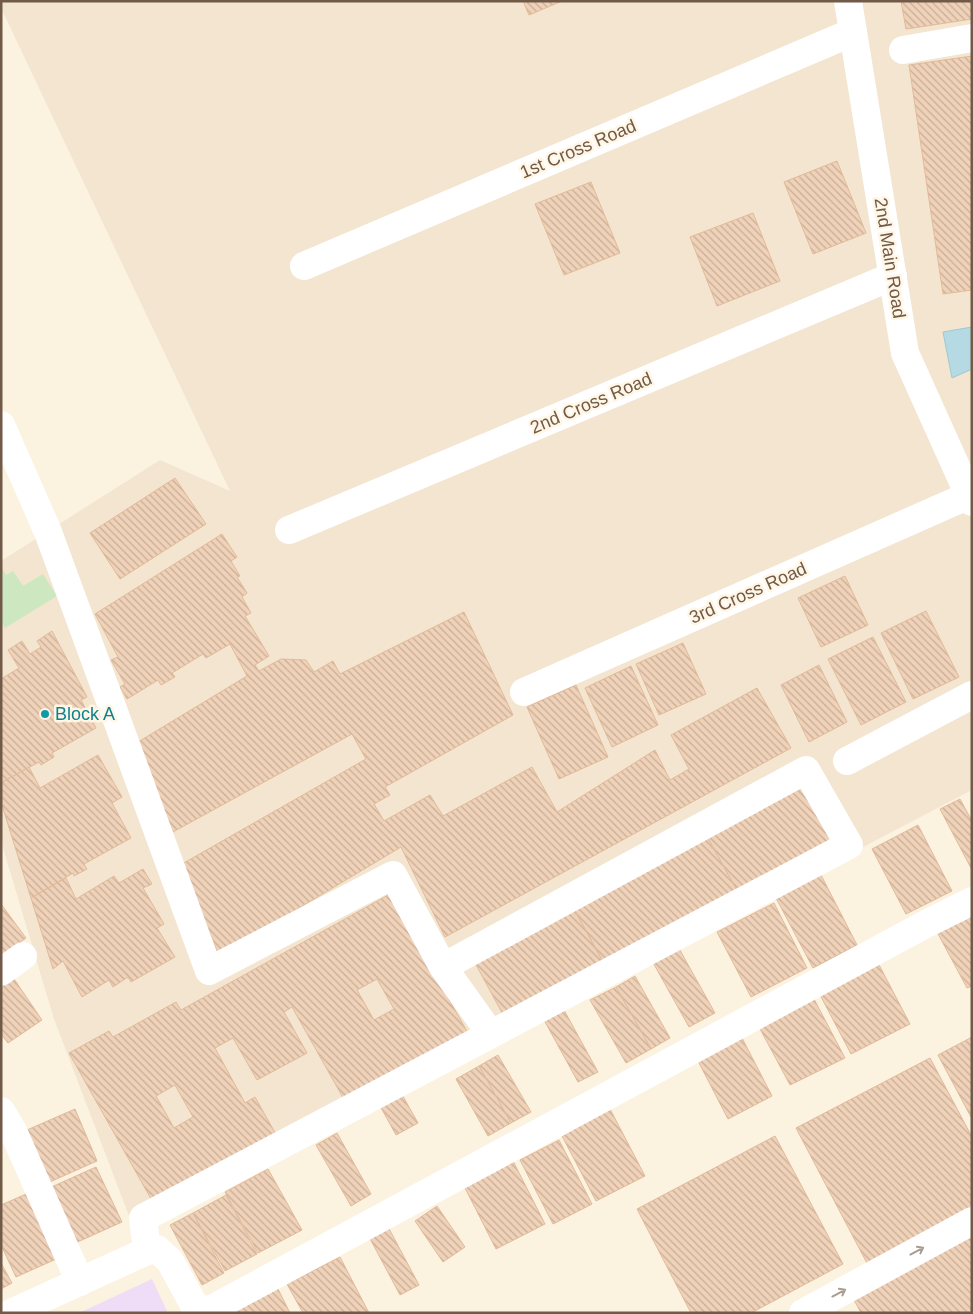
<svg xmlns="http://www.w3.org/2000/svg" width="973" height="1314" viewBox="0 0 973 1314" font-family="Arial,sans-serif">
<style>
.residential{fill:#f3e5cf}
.education{fill:#efddf7}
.garden{fill:#cde8c0}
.water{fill:#b6dae4;stroke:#9cc9d5}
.building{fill:url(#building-back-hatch);stroke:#e2ba99;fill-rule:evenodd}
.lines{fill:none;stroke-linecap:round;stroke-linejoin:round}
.minor{stroke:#fff;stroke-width:28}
.oneway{stroke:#aa9c91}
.culture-dot{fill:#0f9aa8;stroke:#fff6e6;stroke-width:2}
.labels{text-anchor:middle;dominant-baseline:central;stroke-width:5;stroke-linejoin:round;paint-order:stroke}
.street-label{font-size:18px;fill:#715a48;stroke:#fff6e6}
.culture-label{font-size:18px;fill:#0d838f;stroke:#fff6e6;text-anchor:start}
</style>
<defs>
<pattern id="building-back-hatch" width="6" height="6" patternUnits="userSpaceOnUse" patternTransform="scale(1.25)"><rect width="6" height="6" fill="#f0d2b9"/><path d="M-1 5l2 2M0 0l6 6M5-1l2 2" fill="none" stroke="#c7ad98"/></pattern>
</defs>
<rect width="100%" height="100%" fill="#fbf3e0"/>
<path class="residential" d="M1,1H972V790L134,1229L54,1019L1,841V561L160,460L230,491L1,8Z"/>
<path class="education" d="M152,1279L168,1313H79Z"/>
<path class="garden" d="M1,567L6,575L13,571L23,586L43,574L57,596L5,628L1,621Z"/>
<path class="water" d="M972,327V369L952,378L943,332Z"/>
<g class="building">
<path d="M523,1H562L529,15Z"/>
<path d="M901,1H972V19L906,29Z"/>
<path d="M972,56V290L943,294L909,65Z"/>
<path d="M837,161L866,233L813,254L784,182Z"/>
<path d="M591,182L620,253L564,275L535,204Z"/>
<path d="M753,213L780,281L717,306L690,237Z"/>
<path d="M175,478L206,524L120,579L90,533Z"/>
<path d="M222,534L237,557L231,561L240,576L237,577L247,593L242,597L251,613L245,616L269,656L255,665L259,671L281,659L306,660L314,672L333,661L340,674L464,612L513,715L385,787L390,795L374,804L384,821L430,795L443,816L532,767L557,812L655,750L670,780L689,769L671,735L757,688L791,748L445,937L401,847L219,956L182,864L366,759L352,734L171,833L138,742L247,676L230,644L206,658L203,654L172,673L175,677L161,685L158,680L127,699L120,687L125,684L111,660L118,657L95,614Z"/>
<path d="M845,576L868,625L821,647L798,598Z"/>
<path d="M926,611L959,677L913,699L881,633Z"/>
<path d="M52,631L87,697L81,700L96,728L52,753L54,757L41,765L39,762L1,783V679L19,668L8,650L22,641L30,654L41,647L37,641Z"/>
<path d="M873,637L906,702L861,725L828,659Z"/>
<path d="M683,643L706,694L659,715L636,664Z"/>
<path d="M819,665L847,722L809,742L781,685Z"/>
<path d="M631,666L658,725L612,747L585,688Z"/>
<path d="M576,685L608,757L559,779L527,707Z"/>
<path d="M98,755L122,797L112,803L131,838L84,864L87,869L74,876L73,873L31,898L1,802V783L29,767L40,788Z"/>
<path d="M807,780L840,839L739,894L706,835Z"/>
<path d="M960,799L972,821V870L940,809Z"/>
<path d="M918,825L952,891L906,914L872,849Z"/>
<path d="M706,835L739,894L606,967L573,907Z"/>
<path d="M143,869L152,884L143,888L164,924L157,928L175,957L131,982L128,977L113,987L109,980L82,997L63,961L53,969L31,898L66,878L76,899L114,876L119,883Z"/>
<path d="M821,875L857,945L813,968L776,898Z"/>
<path d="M390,894L469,1035L346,1103L292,1007L284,1012L307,1053L257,1080L233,1038L215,1048L245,1103L255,1097L278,1138L155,1206L69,1053L109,1031L113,1037L176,1002L181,1010ZM377,979L394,1009L374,1020L357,990ZM175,1085L193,1117L174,1128L156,1096Z"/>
<path d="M774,903L807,968L751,997L717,932Z"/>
<path d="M1,904L26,938L1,956Z"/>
<path d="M574,909L605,966L506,1020L475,963Z"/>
<path d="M972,911V986L967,988L936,930Z"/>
<path d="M677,945L715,1013L689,1027L651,959Z"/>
<path d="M877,961L910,1024L851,1054L818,991Z"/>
<path d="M10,973L42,1020L8,1043L1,1034V979Z"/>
<path d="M635,976L670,1038L651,1049L616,987Z"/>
<path d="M616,987L651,1049L626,1063L590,1000Z"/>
<path d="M814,999L845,1058L790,1085L759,1027Z"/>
<path d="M564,1010L598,1072L578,1082L544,1020Z"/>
<path d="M741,1036L772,1096L728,1119L697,1059Z"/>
<path d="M972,1037V1119L938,1055Z"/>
<path d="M498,1055L531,1112L511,1123L479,1066Z"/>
<path d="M930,1058L972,1137V1212L869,1267L796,1128Z"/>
<path d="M479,1066L511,1123L488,1136L456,1079Z"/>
<path d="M400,1091L418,1123L396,1135L379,1104Z"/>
<path d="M75,1109L97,1161L43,1185L20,1133Z"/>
<path d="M610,1109L645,1176L596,1201L561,1134Z"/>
<path d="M337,1133L371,1194L351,1206L316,1145Z"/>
<path d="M775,1136L843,1264L751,1313H691L637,1209Z"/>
<path d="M559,1140L592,1204L553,1224L520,1160Z"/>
<path d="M512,1159L545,1224L496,1249L463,1184Z"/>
<path d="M96,1167L122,1222L73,1244L47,1189Z"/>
<path d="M268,1169L302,1230L258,1253L225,1192Z"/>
<path d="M33,1191L63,1256L16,1277L1,1245V1205Z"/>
<path d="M226,1195L257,1254L225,1271L193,1213Z"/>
<path d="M437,1206L465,1247L443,1262L415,1221Z"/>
<path d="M193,1213L224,1273L202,1285L170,1225Z"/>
<path d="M386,1223L419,1285L400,1295L367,1233Z"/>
<path d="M972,1235V1313H861L854,1300Z"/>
<path d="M340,1257L369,1313H303L287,1284Z"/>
<path d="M1,1263L12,1283L1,1289Z"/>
<path d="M275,1283L290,1313H226Z"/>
</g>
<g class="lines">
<g class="minor">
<path d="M848,1L905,353L972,502"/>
<path d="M903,50L972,38"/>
<path d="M304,266L853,32"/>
<path d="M1,425L48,532L209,971L393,875L443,967L806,770L849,845L143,1218L147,1251"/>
<path d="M289,530L893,276"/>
<path d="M524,692L972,494"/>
<path d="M847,761L972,695"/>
<path d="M443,967L490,1033"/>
<path d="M1,972L23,956"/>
<path d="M1,1111L13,1131L80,1282"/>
<path d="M11,1313L147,1251L157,1249L170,1261L194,1305L202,1309L210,1310L924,925L972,901"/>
<path d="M803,1313L972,1221"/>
</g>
</g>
<defs><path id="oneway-shaft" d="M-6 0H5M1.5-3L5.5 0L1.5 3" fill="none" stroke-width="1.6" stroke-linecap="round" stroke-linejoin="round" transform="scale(1.25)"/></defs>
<g class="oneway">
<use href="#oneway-shaft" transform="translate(917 1251) rotate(-28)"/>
<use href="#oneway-shaft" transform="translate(839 1293) rotate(-28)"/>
</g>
<circle class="culture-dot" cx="45" cy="714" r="5"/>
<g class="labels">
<g class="street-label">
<text transform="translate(578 149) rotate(-23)">1st Cross Road</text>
<text transform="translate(890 258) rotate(81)">2nd Main Road</text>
<text transform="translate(591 403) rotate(-23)">2nd Cross Road</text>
<text transform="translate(748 593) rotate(-24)">3rd Cross Road</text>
</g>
<g class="culture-label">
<text x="55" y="714">Block A</text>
</g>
</g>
<rect width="973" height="1314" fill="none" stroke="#715a48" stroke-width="5"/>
</svg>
